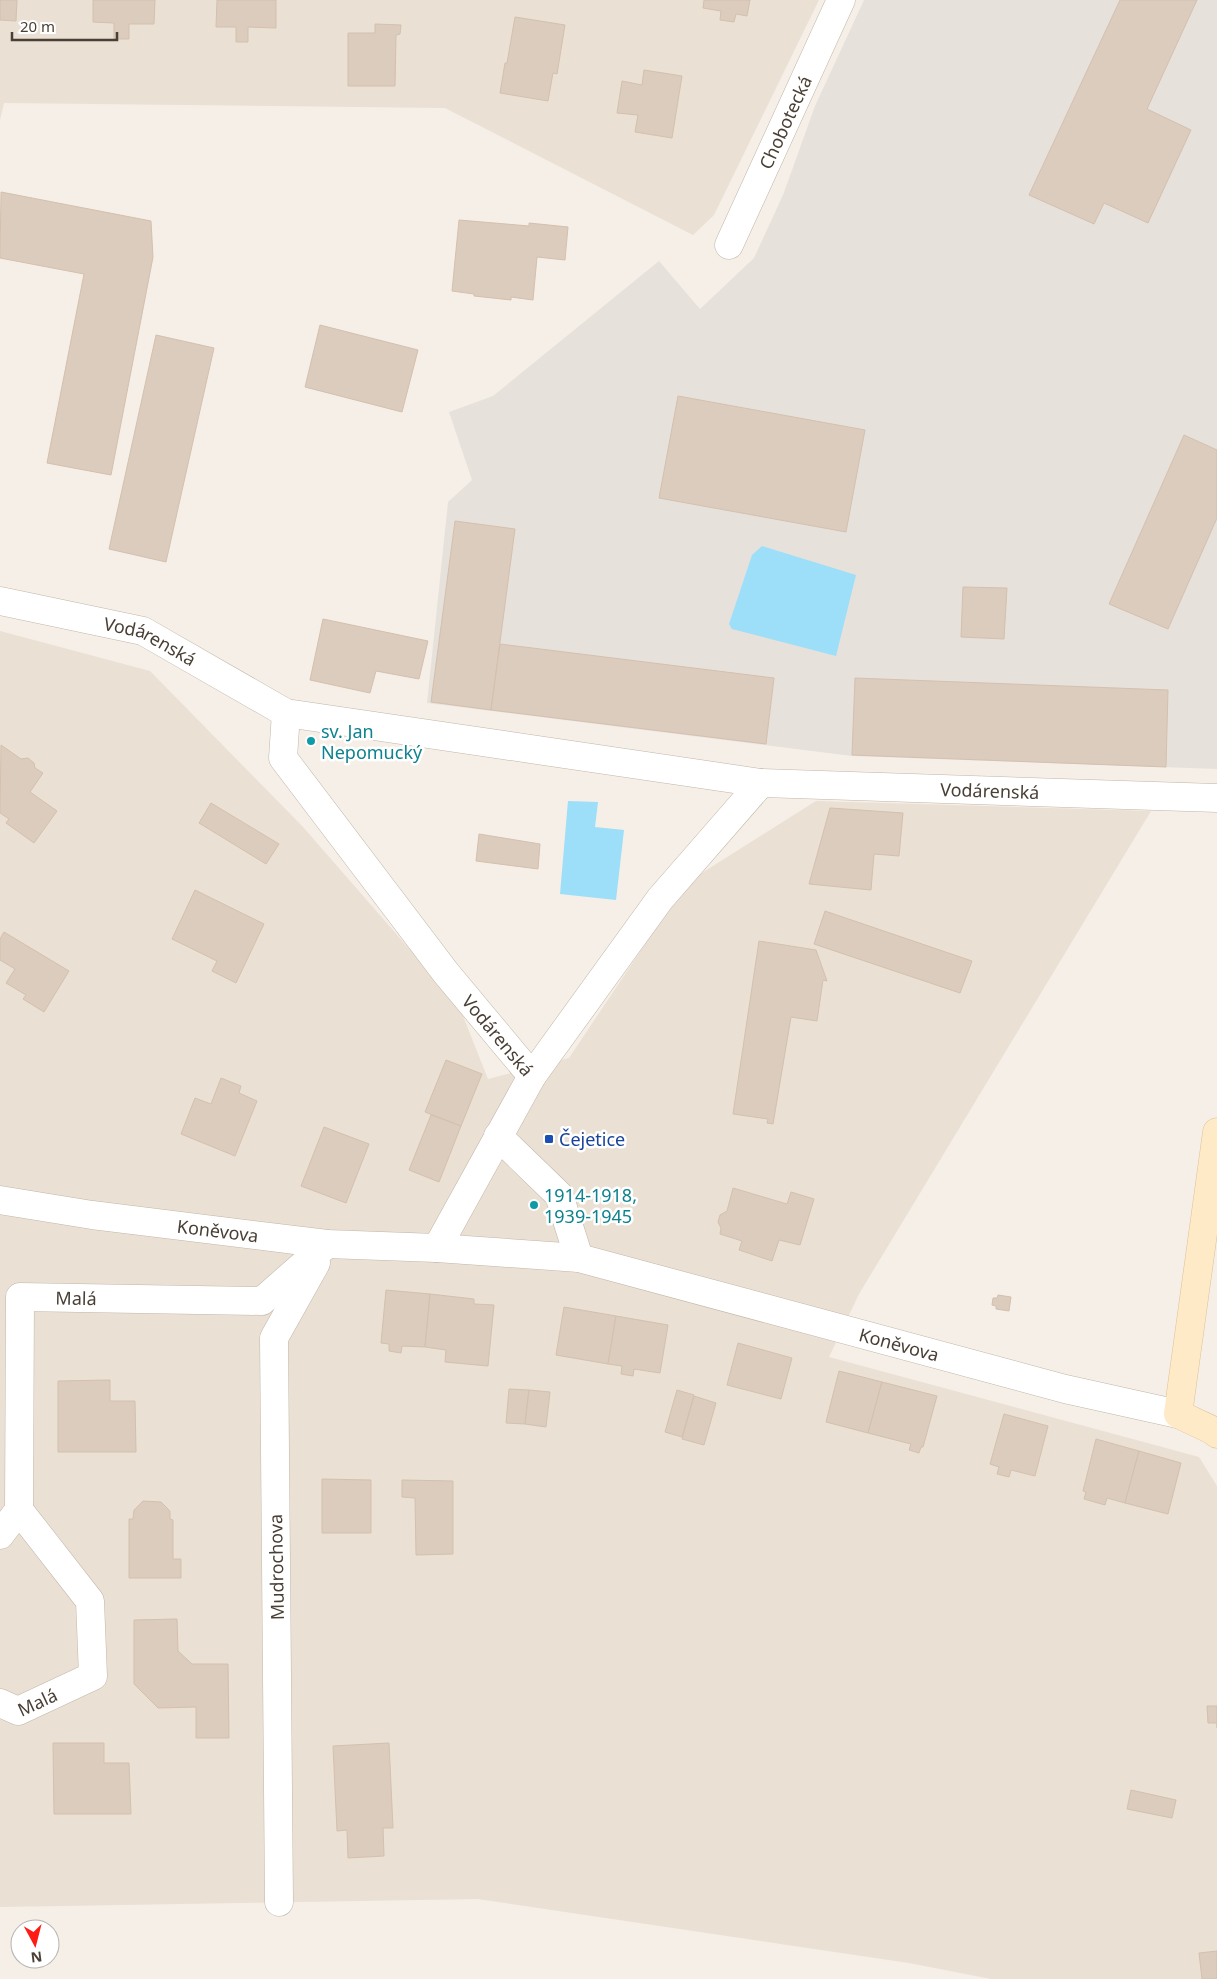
<svg xmlns="http://www.w3.org/2000/svg" width="1217" height="1979" viewBox="0 0 1217 1979" font-family="'Noto Sans',sans-serif">
<style>
.residential{fill:#eae0d4}
.industrial{fill:#e7e1dc}
.water{fill:#9ddef8}
.building{fill:#dbccbe;stroke:#d4c0ad}
.lines{fill:none;stroke-linecap:round;stroke-linejoin:round}
.street-casing{stroke:#c2b6a8;stroke-width:29}
.secondary-casing{stroke:#ddc194;stroke-width:29}
.street{stroke:#fff;stroke-width:28}
.secondary{stroke:#ffeac7;stroke-width:28}
.culture-dot{fill:#0f9aa8;stroke:#fff;stroke-width:2}
.transit-dot{fill:#1a4fb4;stroke:#fff;stroke-width:2}
.labels{text-anchor:middle;dominant-baseline:central;stroke-width:5;stroke-linejoin:round;paint-order:stroke}
.street-label{font-size:18px;fill:#493f35;stroke:#fff}
.culture-label{font-size:18px;fill:#0d838f;stroke:#fff;text-anchor:start}
.transit-label{font-size:18px;fill:#164399;stroke:#fff;text-anchor:start}
</style>
<rect width="100%" height="100%" fill="#f5efe7"/>
<g class="residential">
<path d="M0,0H819L714,215L693,235L445,108L4,103L0,120Z"/>
<path d="M0,631L150,671L303,827L459,1006L488,1079L569,1058L686,883L816,801L1151,811L859,1294L829,1357L1199,1457L1217,1486V1979H991L909,1963L478,1899L0,1907Z"/>
</g>
<path class="industrial" d="M864,0H1217V769L852,756L427,703L448,502L472,480L449,412L493,396L659,261L700,309L754,258L783,195L815,106Z"/>
<g class="water">
<path d="M762,546L856,575L836,656L732,629L729,624L752,555Z"/>
<path d="M568,801L598,802L595,827L624,830L616,900L560,894Z"/>
</g>
<g class="building">
<path d="M0,0H17L16,21L0,20Z"/>
<path d="M93,0H155L154,24H129V39H114V23L93,22Z"/>
<path d="M217,0H276V28L248,27V42H236V27H216Z"/>
<path d="M704,0H750L747,16L736,14L734,22L720,20L721,11L703,8Z"/>
<path d="M1120,0H1197L1147,109L1191,130L1148,223L1104,203L1094,224L1029,195Z"/>
<path d="M515,17L565,25L557,74L553,73L548,101L500,93L505,63H507Z"/>
<path d="M375,24L401,25L400,34L396,35L395,86H348V33H375Z"/>
<path d="M644,70L682,76L672,138L635,132L638,115L617,113L622,81L642,85Z"/>
<path d="M1,192L151,221L153,257L111,475L47,463L84,274L0,258Z"/>
<path d="M459,220L529,226V223L568,227L565,260L537,257L533,300L511,297V300L474,296V294L452,291Z"/>
<path d="M320,325L418,350L402,412L305,387Z"/>
<path d="M156,335L214,348L166,562L109,549Z"/>
<path d="M678,396L865,430L846,532L659,498Z"/>
<path d="M1184,435L1217,450V518L1168,629L1109,604Z"/>
<path d="M455,521L515,529L491,710L431,702Z"/>
<path d="M963,587L1007,588L1004,639L961,637Z"/>
<path d="M323,619L428,641L419,679L376,671L370,693L310,680Z"/>
<path d="M500,644L774,678L766,744L491,710Z"/>
<path d="M855,678L1168,690L1166,767L852,755Z"/>
<path d="M1,745L21,759L28,758L34,763L35,768L43,773L30,792L57,811L34,843L6,823L9,819L0,813Z"/>
<path d="M211,803L279,844L266,864L199,823Z"/>
<path d="M830,808L903,813L899,856L874,854L871,890L809,884Z"/>
<path d="M479,834L540,844L538,869L476,861Z"/>
<path d="M195,890L264,924L236,983L212,971L217,961L172,939Z"/>
<path d="M825,911L972,961L960,993L814,944Z"/>
<path d="M4,932L69,971L44,1012L23,999L26,995L6,983L15,969L0,960V939Z"/>
<path d="M759,941L816,950L827,981L823,980L817,1021L791,1017L773,1124L767,1123L768,1119L733,1114Z"/>
<path d="M446,1060L482,1074L461,1126L425,1112Z"/>
<path d="M221,1078L241,1086L239,1093L257,1101L235,1156L181,1134L195,1098L211,1104Z"/>
<path d="M431,1115L461,1126L439,1182L409,1170Z"/>
<path d="M324,1127L369,1144L346,1203L301,1186Z"/>
<path d="M733,1188L787,1204L791,1192L814,1199L800,1245L779,1240L772,1261L739,1250L742,1241L720,1234L721,1228L718,1222L720,1215L727,1211Z"/>
<path d="M386,1290L430,1294L425,1347L402,1346L401,1353L389,1351V1344L381,1343Z"/>
<path d="M430,1294L474,1299V1304L494,1305L488,1366L445,1362L446,1350L425,1347Z"/>
<path d="M998,1295L1011,1297L1009,1311L996,1309V1306L992,1305L993,1298H997Z"/>
<path d="M564,1307L616,1316L608,1364L556,1355Z"/>
<path d="M616,1316L668,1325L660,1373L634,1369L633,1376L621,1374L622,1366L608,1364Z"/>
<path d="M738,1343L792,1358L781,1399L727,1385Z"/>
<path d="M839,1371L882,1382L868,1433L826,1422Z"/>
<path d="M110,1380V1401H135L136,1452H58V1381Z"/>
<path d="M882,1382L937,1396L923,1447H921L919,1453L909,1450L911,1444L868,1433Z"/>
<path d="M509,1389L529,1390L525,1424L506,1423Z"/>
<path d="M529,1390L550,1392L546,1427L525,1424Z"/>
<path d="M677,1390L694,1395L682,1437L665,1432Z"/>
<path d="M694,1396L716,1403L704,1445L682,1439Z"/>
<path d="M1004,1414L1048,1426L1035,1476L1011,1470L1009,1477L997,1474L999,1467L990,1464Z"/>
<path d="M1096,1439L1139,1451L1125,1503L1107,1498L1105,1505L1084,1499L1086,1492L1083,1491Z"/>
<path d="M1139,1451L1181,1463L1168,1514L1125,1503Z"/>
<path d="M322,1479L371,1480V1533H322Z"/>
<path d="M402,1480L453,1481V1554L416,1555L415,1498L402,1497Z"/>
<path d="M143,1501L161,1502L170,1511V1519L173,1520V1559H181V1578H129V1519H133L134,1510Z"/>
<path d="M177,1619L178,1651L192,1664H228L229,1738H196V1707L158,1708L134,1684V1620Z"/>
<path d="M1207,1706H1217V1728V1723H1208Z"/>
<path d="M53,1743H104V1763H129L131,1814H54Z"/>
<path d="M389,1743L393,1828H383L384,1856L348,1858L347,1830L337,1831L333,1746Z"/>
<path d="M1131,1790L1176,1800L1172,1818L1127,1809Z"/>
<path d="M1217,1951V1979H1202L1199,1953Z"/>
</g>
<g class="lines">
<g class="street-casing">
<g id="street">
<path id="s1" d="M729,245L841,0"/>
<path id="s2" d="M0,601L143,631L286,713L761,783L1217,798"/>
<path id="s3" d="M286,713L283,758L446,973L532,1076"/>
<path d="M498,1136L559,1195L579,1258"/>
<path id="s4" d="M0,1200L92,1215L327,1244L437,1248L579,1258L1065,1389L1178,1414"/>
<path d="M437,1248L532,1076L660,899L761,783"/>
<path d="M0,1535L19,1510"/>
<path id="s5" d="M0,1703L18,1711L93,1676L90,1601L19,1510L20,1297L262,1301L327,1244"/>
<path d="M279,1902L274,1338L316,1263"/>
</g>
</g>
<g class="secondary-casing">
<path id="secondary" d="M1217,1132L1178,1414L1212,1430L1217,1434"/>
</g>
<use href="#street" class="street"/>
<use href="#secondary" class="secondary"/>
</g>
<g class="culture-dot">
<circle cx="311" cy="741" r="5"/>
<circle cx="534" cy="1205" r="5"/>
</g>
<rect class="transit-dot" x="544" y="1134" width="10" height="10" rx="2.5"/>
<g class="labels">
<g class="street-label">
<text stroke="none"><textPath href="#s1" startOffset="135">Chobotecká</textPath></text>
<text stroke="none"><textPath href="#s2" startOffset="156">Vodárenská</textPath></text>
<text stroke="none"><textPath href="#s2" startOffset="1020">Vodárenská</textPath></text>
<text stroke="none"><textPath href="#s3" startOffset="396">Vodárenská</textPath></text>
<text stroke="none"><textPath href="#s4" startOffset="220">Koněvova</textPath></text>
<text stroke="none"><textPath href="#s5" startOffset="562">Malá</textPath></text>
<text stroke="none"><textPath href="#s4" startOffset="914">Koněvova</textPath></text>
<text transform="translate(276 1567) rotate(-91)">Mudrochova</text>
<text stroke="none"><textPath href="#s5" startOffset="41">Malá</textPath></text>
</g>
<g class="culture-label">
<text x="321" y="731">sv. Jan<tspan x="321" dy="21">Nepomucký</tspan></text>
<text x="544" y="1195">1914-1918,<tspan x="544" dy="21">1939-1945</tspan></text>
</g>
<g class="transit-label">
<text x="559" y="1139">Čejetice</text>
</g>
</g>
<g transform="translate(35 1944) rotate(173)"><circle r="24" fill="#ffffff" stroke="#b6b2ae"/>
<path d="M0-4L9 19L0 12L-9 19Z" fill="#ff1a14"/>
<text y="-8" font-size="14" font-weight="bold" text-anchor="middle" fill="#493f35">N</text>
</g>
<path d="M12 32v8h105v-8" fill="none" stroke="#493f35" stroke-width="2.5"/>
<text x="20" y="32" font-size="15" fill="#493f35" stroke="#ffffff" stroke-width="4" paint-order="stroke">20 m</text>
</svg>
